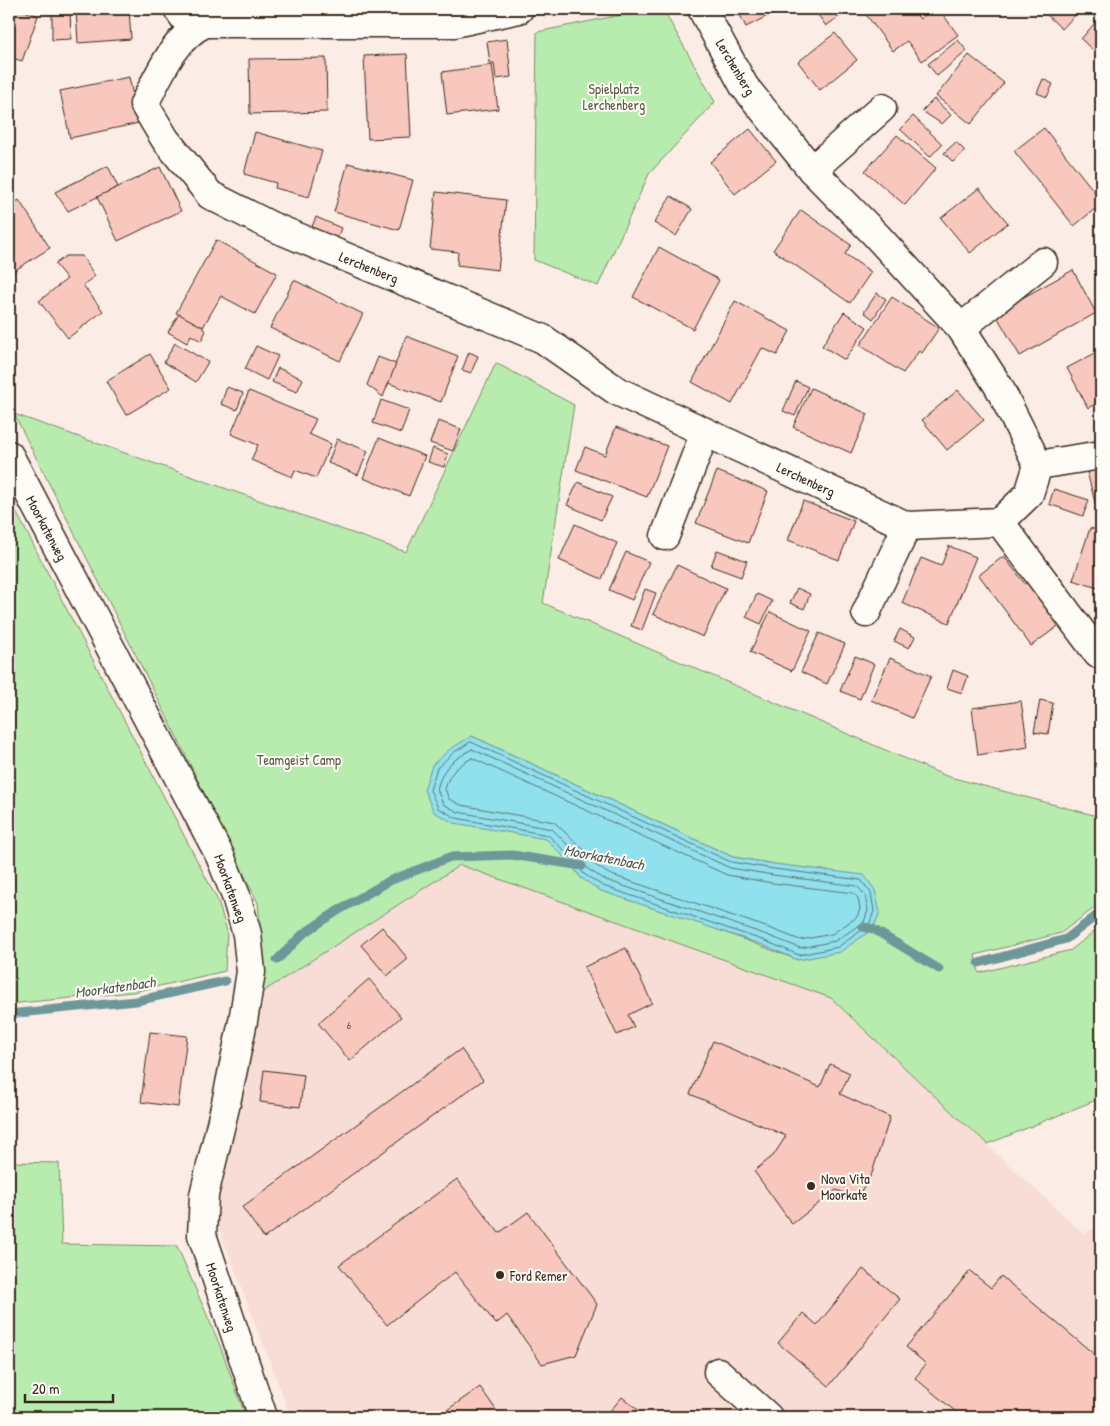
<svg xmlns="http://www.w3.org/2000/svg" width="1110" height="1426" viewBox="0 0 1110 1426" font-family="'Patrick Hand',sans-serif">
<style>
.built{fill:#f7ddd6}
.green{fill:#b7ecae;stroke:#798b66;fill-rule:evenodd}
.water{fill:#90e0ed;stroke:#6e979a}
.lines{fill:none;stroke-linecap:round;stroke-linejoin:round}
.shore{stroke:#5d7371;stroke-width:1}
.stream{stroke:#6e979a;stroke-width:9}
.building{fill:#f8c8bf;stroke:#3b2a1e}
.minor-casing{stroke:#3b2a1e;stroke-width:31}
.minor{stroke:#fdfcf7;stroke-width:28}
.poi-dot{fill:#3b2a1e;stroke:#fdfcf7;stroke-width:2}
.labels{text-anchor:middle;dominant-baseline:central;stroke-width:4;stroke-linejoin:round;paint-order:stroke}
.number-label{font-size:11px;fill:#6a5246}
.street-label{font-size:14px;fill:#3b2a1e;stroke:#fdfcf7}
.park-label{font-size:14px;fill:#5a5a42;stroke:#fdfcf7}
.poi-label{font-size:14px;fill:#3b2a1e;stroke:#fdfcf7;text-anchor:start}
.water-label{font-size:15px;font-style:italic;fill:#505852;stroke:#fdfcf7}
</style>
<rect width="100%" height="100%" fill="#fcece6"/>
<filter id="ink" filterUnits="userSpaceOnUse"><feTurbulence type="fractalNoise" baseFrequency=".02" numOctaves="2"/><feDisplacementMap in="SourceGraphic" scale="10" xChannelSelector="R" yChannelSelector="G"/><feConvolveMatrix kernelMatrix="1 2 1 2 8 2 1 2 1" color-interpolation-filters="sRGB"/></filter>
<g filter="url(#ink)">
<path class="built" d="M460,865L831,998L960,1120L1084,1234L1101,1225V1417H291L218,1226V1199L261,993Z"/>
<g class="green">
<path d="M650,9H663L715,102L649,174L598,286L534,260L537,32Z"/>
<path d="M496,363L574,405L543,603L946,776L1101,817V903L1061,933L975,955L979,973L1071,950L1101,926V1098L988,1144L960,1120L831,998L460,865L261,993L262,944L258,903L168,719L14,414L406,552ZM472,736L733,857L775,864L798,960L581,878L570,863L546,839Z"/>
<path d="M9,498L218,901L227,931L225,971L133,992L9,1004Z"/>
<path d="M9,1162L59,1163L62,1244L177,1246L219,1343L246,1417H9Z"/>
</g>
<path class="water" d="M472,736L733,857L775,864L864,875L875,890L880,912L873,929L840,952L798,960L763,945L601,891L581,878L570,863L546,839L454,823L434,812L424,790L432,765L450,749Z"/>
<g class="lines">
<g class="shore">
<path d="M471,742L731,862L774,869L861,880L871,893L874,911L869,925L838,947L799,955L765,941L603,886L584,874L574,860L548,835L456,818L438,808L430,790L437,768L453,753Z"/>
<path d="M472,749L730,868L773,875L857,886L865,895L868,910L864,922L835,941L800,948L767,935L606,880L589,870L578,855L552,829L458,812L443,804L437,789C444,765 451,762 472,749Z"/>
<path d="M472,758L727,875L772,883L853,893L858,898L860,909L857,917L832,934L800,940L769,928L609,874L594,864L584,850L554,822L461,805L449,799L445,789C450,771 457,767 472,758Z"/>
</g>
<g class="stream">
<path d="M863,927L873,929L939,969"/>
<path d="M277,960L303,934L339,910L389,881L450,857L512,855L582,866"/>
<path d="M979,963L1066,939L1101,912"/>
<path d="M9,1014L136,1001L225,981"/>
</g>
</g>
<g class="building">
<path d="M9,9H19L38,16L22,61L9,57Z"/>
<path d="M52,9H70L71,39L52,40Z"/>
<path d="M76,9H129L131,39L78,43Z"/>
<path d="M737,9H781L746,27Z"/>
<path d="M814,9H845L847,11L826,26Z"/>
<path d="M862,9H912L920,19L934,9H939L958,35L922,61L907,41L893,51Z"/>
<path d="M1053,9H1060L1063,12L1066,9H1078L1080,10L1062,29L1047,15Z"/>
<path d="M1101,16V58L1081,39Z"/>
<path d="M835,33L857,60L820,90L798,62Z"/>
<path d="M507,39L511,77L496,79L494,63H490L487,42Z"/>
<path d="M958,40L967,51L937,76L928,64Z"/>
<path d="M407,54L411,137L368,139L364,56Z"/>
<path d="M969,55L1004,83L971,124L936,96Z"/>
<path d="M326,58L327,112L250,114L249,59Z"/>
<path d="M492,65L498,109L447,115L442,72Z"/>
<path d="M129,77L139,123L70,138L60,91Z"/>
<path d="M1043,79L1053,84L1047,97L1037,93Z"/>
<path d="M934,99L951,115L942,124L922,111Z"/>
<path d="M913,116L942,144L930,157L900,129Z"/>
<path d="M1044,128L1101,200V204L1074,226L1014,151Z"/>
<path d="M750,129L776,161L735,194L710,162Z"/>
<path d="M255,132L322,151L309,197L275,188L276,183L244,174Z"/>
<path d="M897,135L936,168L905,205L865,171Z"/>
<path d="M956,142L965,151L953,162L944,153Z"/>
<path d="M348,163L413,180L399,230L334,212Z"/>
<path d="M108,166L118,187L68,211L55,192Z"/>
<path d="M160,167L181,211L118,241L97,197Z"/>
<path d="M979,188L1008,223L970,253L941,218Z"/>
<path d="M436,192L506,200L498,270L457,265L458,252L430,249Z"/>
<path d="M671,196L692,209L676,236L654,223Z"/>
<path d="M19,200L50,248L9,274V207Z"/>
<path d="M801,210L851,245L845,254L871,272L850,303L773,250Z"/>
<path d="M316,217L341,228L334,247L308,236Z"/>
<path d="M216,240L277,273L255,314L221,296L203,327L176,313Z"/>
<path d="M659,247L719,280L693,329L633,297Z"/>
<path d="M66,256H82L95,276L83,285L103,311L68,338L39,301L67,279L55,264Z"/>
<path d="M1073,270L1096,313L1020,356L995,313Z"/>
<path d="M294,280L363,314L340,361L270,328Z"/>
<path d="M877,293L886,299L873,319L864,312Z"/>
<path d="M892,297L939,328L922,353L919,351L903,373L860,345Z"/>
<path d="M735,301L790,331L777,355L762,348L732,404L692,382Z"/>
<path d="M844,312L867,327L845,360L822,346Z"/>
<path d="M179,314L203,327V329L206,331L201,341L191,335L187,343L168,332Z"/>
<path d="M406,336L458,356L441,402L388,383Z"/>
<path d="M175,343L208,362L196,382L164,362Z"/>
<path d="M256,346L278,356L267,380L245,369Z"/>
<path d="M1101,350V401L1088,408L1067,368Z"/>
<path d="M469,352L478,356L471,373L462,370Z"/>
<path d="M150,354L171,388L126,415L106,381Z"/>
<path d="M378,357L396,364L383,397L367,385Z"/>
<path d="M278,368L303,379L297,392L272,382Z"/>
<path d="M796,381L808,387L795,416L783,411Z"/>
<path d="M227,387L243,393L237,410L221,404Z"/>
<path d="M811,388L868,414L851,453L793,427Z"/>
<path d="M958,390L984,420L947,450L922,420Z"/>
<path d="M249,391L316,419L309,434L331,444L316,478L295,470L292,477L251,460L258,445L231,434Z"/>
<path d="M381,400L409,410L401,433L373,423Z"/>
<path d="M438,421L461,429L453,451L430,443Z"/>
<path d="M616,427L667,446L647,497L576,470L585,447L605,455Z"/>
<path d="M379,438L425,456L409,496L363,478Z"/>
<path d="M337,439L368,451L358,475L328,463Z"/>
<path d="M433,448L448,454L444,467L428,462Z"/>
<path d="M1101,464V509L1097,510L1086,468Z"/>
<path d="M717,471L768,491L748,543L696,523Z"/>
<path d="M578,482L612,497L601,520L567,505Z"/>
<path d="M1054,489L1089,500L1083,516L1049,504Z"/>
<path d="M803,501L854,521L839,560L788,540Z"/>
<path d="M575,524L617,543L602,579L559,560Z"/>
<path d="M1090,528L1101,531V589L1073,580Z"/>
<path d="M949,546L976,557L949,623L902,603L921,558L941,566Z"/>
<path d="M717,550L747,561L741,577L711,566Z"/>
<path d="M626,552L649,562L632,600L609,590Z"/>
<path d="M1004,556L1025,584L1034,578L1065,621L1031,646L979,575Z"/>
<path d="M677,565L726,588L703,637L653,614Z"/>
<path d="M797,588L810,594L804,609L790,603Z"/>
<path d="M645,589L656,593L642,630L631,626Z"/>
<path d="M757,594L772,601L761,624L746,617Z"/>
<path d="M770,612L811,631L792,671L750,652Z"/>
<path d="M900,629L915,637L909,648L894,641Z"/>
<path d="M819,633L845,644L827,684L801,672Z"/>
<path d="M855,656L874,664L860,699L840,691Z"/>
<path d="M890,658L931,676L912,718L871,700Z"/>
<path d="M953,670L968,676L962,693L947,688Z"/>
<path d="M1040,700L1053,703L1048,734L1034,732Z"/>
<path d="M1021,701L1028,747L978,755L972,708Z"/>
<path d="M382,927L408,959L387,976L361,945Z"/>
<path d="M626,948L652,1003L628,1015L634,1027L617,1035L584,967Z"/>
<path d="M369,979L401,1017L350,1061L318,1023Z"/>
<path d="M150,1032L187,1036L178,1107L141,1102Z"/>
<path d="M713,1041L820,1087L830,1064L850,1073L840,1094L890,1117L872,1173L857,1198L836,1190L792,1224L754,1171L773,1156L786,1136L690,1094Z"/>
<path d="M461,1049L483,1080L264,1238L242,1207Z"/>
<path d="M264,1070L304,1075L300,1107L260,1102Z"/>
<path d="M457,1179L499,1233L528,1212L597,1304L576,1355L542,1364L507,1315L496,1324L455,1272L387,1325L339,1265Z"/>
<path d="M863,1269L900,1299L829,1386L778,1343L803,1313L817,1325Z"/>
<path d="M970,1271L991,1288L1001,1276L1101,1360V1410L1095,1417H962L915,1378L926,1364L906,1347Z"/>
<path d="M480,1387L501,1417H437Z"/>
<path d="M622,1397L647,1417H605Z"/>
</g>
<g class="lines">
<g class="minor-casing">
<g id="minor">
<path d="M178,9L192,29"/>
<path d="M519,9L454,23H205C174,37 159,76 144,104L165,139L210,195L271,226L543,339L617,391L907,526L1000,522L1029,494L1038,465L999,387L961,328L876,235L812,170L744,86L702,9"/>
<path d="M812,170L882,108"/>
<path d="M961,328L1043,262"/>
<path d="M9,455L220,856L236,896L247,934L251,972L243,1021L226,1103L204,1195L202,1235L263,1417"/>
<path d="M1038,465L1101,455"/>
<path d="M1000,522L1098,654"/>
<path d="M665,536L705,432"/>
<path d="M866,613L907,526"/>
<path d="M718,1372L768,1417"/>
</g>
</g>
<use href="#minor" class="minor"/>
</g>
</g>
<g class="poi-dot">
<circle cx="811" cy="1186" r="5"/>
<circle cx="500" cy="1275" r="5"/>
</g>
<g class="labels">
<g class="number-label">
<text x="349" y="1025">6</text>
</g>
<g class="street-label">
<text transform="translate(736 67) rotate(59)">Lerchenberg</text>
<text transform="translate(369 267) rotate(22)">Lerchenberg</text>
<text transform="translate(806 479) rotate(25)">Lerchenberg</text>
<text transform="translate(47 528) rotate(62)">Moorkatenweg</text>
<text transform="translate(231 888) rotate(70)">Moorkatenweg</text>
<text transform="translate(222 1297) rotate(72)">Moorkatenweg</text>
</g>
<g class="park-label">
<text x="614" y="88">Spielplatz<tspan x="614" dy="16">Lerchenberg</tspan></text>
<text x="299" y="759">Teamgeist Camp</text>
</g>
<g class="poi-label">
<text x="821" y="1178">Nova Vita<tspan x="821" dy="16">Moorkate</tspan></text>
<text x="510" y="1275">Ford Remer</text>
</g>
<g class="water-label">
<text transform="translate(604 857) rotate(11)">Moorkatenbach</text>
<text transform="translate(115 987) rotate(-8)">Moorkatenbach</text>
</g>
</g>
<rect width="1110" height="1426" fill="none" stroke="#fdfcf7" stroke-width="30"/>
<rect x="15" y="15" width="1080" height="1396" fill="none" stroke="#3b2a1e" stroke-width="2" filter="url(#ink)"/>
<path d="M25 1394v8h88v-8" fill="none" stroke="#3b2a1e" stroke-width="2.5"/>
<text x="32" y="1394" font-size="15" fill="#3b2a1e" stroke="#fdfcf7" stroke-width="4" paint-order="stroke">20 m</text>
</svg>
